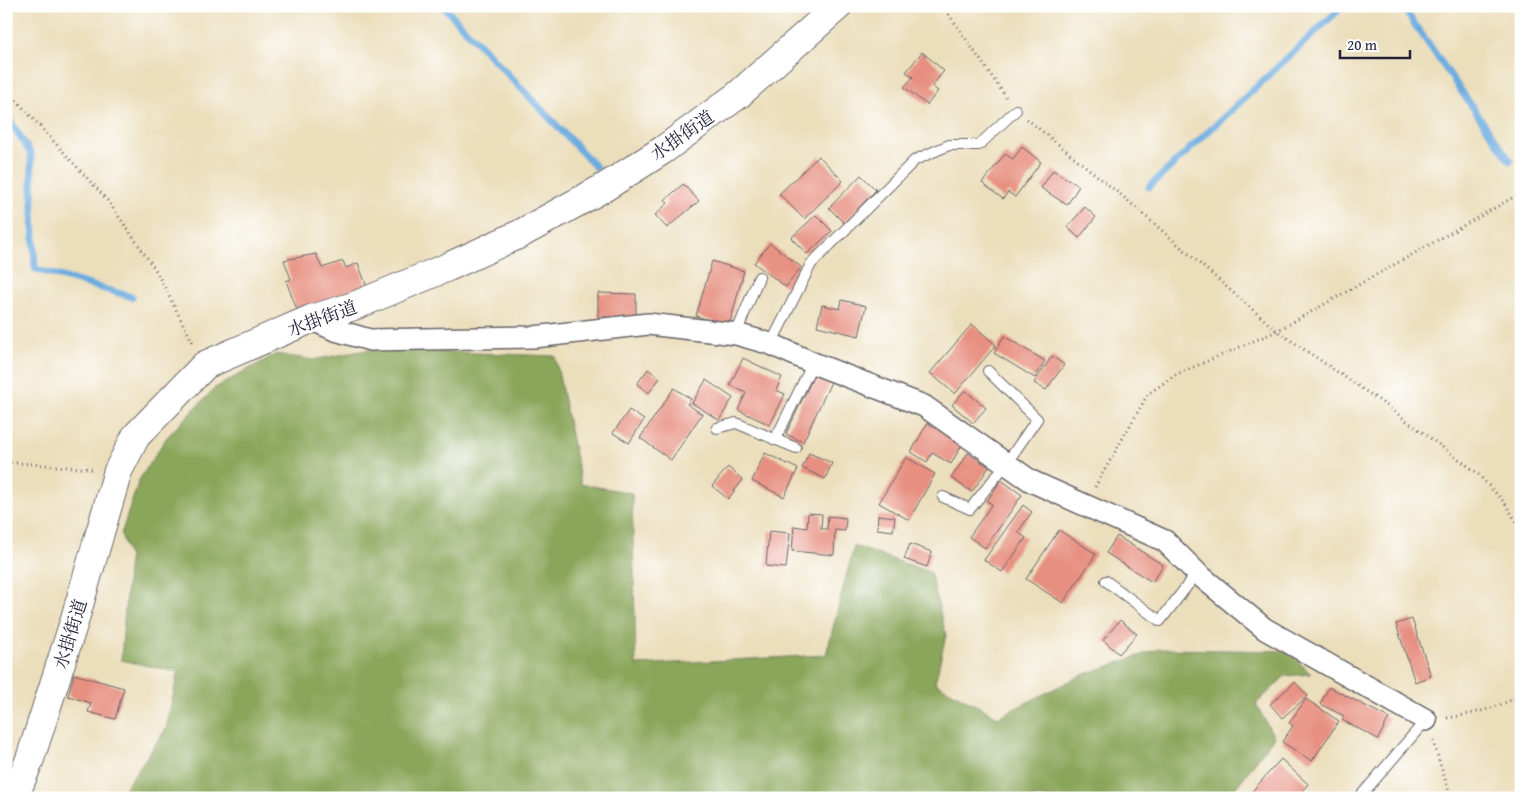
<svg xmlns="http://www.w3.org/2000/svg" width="1527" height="804" viewBox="0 0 1527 804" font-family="'Gentium Book Plus','Noto Serif JP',serif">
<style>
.forest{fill:#8aa65a;stroke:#56644a}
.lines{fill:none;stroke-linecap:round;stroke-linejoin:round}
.stream{stroke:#6cacdf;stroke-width:7}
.building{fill:#e78f80}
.lane-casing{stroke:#686468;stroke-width:12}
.street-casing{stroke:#686468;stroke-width:24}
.secondary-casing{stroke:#686468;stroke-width:30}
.path{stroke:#686468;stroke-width:3;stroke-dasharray:1 4;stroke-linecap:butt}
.lane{stroke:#fff;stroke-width:10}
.street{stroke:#fff;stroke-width:21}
.secondary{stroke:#fff;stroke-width:28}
.labels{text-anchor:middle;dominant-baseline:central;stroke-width:5;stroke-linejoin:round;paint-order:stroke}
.street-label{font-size:18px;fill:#22223b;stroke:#fff}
</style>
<rect width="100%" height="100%" fill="#fff"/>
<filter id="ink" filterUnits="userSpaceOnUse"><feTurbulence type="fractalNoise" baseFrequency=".02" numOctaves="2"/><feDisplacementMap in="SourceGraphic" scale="10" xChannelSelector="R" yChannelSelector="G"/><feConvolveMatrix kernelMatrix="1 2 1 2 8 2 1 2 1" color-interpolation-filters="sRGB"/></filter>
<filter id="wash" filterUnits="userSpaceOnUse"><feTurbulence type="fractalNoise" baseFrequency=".0096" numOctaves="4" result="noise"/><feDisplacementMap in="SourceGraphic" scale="20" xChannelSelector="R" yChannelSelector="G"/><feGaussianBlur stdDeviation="1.12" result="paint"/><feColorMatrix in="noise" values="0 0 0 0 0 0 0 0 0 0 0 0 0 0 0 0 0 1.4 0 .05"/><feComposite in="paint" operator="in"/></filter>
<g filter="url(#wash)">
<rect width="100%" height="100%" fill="#ebdebb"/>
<path class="forest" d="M371,349L555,356L581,484L632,493L636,665L826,655L854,546L930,572L946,635L935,683L998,717L1080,676L1159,649L1288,651L1311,674L1285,676L1256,704L1274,737L1228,798H118L166,729L178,672L121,660L129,558L121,534L139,480L167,437L215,388L276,354L313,360Z"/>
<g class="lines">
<g class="stream">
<path d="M443,6L596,167"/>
<path d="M1402,6L1510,161"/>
<path d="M6,114L31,154L35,269L132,297"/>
<path d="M1149,187L1343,6"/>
</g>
</g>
<g id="blocks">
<g class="building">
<path d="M922,52L944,71L932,86L938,91L927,105L904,87L913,77L906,72Z"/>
<path d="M1022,147L1041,162L1015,197L1008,192L1003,199L982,183L1005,154L1013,159Z"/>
<path d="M819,156L843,181L804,219L779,194Z"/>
<path d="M1053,170L1079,186L1067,205L1041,188Z"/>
<path d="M861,175L876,190L844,223L829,208Z"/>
<path d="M683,184L699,201L667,228L655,215L668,203L665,200Z"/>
<path d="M1085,207L1096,217L1079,238L1067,227Z"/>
<path d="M816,215L832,231L807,254L791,238Z"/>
<path d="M770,243L801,267L786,287L754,263Z"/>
<path d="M316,254L322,268L343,261L346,268L358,263L368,290L299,315L286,281L291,279L284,260Z"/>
<path d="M712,261L744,271L729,326L696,316Z"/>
<path d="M598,293L636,294V317H598Z"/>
<path d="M842,300L866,306L859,336L817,326L822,305L840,309Z"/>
<path d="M972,324L996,345L955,394L930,373Z"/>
<path d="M1004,336L1045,361L1035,378L994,353Z"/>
<path d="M1052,356L1064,365L1046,390L1034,383Z"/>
<path d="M743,358L782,377L776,390L785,394L770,425L738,410L746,393L730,385Z"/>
<path d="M648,369L660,378L649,393L637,384Z"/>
<path d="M814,375L831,382L803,442L786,434Z"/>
<path d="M706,380L733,398L719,420L692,403Z"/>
<path d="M674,388L691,399L687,404L702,414L671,460L640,438Z"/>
<path d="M965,390L986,408L973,423L952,405Z"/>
<path d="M629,410L644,420L629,443L613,433Z"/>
<path d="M928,422L963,443L951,464L932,453L927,462L911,452Z"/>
<path d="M765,453L798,469L784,497L752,481Z"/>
<path d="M809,453L832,463L825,479L802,468Z"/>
<path d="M968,453L989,467L972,492L951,478Z"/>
<path d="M906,457L935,474L909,520L879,503Z"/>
<path d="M728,467L743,480L728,499L712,486Z"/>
<path d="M1001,480L1022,495L985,548L969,537L992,504L987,501Z"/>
<path d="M1023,505L1032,512L1018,532L1026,538L1002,572L984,560Z"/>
<path d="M808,513L822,514L821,529H827L828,516L846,518L845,531L835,530L834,555L792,551L794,526L807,528Z"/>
<path d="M878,515L895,517L893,531L877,529Z"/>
<path d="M1059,530L1096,554L1063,603L1026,579Z"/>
<path d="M769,531L790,533L786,568L766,566Z"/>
<path d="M1117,536L1163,565L1152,582L1106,553Z"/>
<path d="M910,544L932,552L927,567L904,559Z"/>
<path d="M1412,619L1431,676L1415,682L1396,624Z"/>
<path d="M1120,620L1137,634L1119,654L1103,640Z"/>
<path d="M74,674L124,688L115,719L88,712L91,703L68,696Z"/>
<path d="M1295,682L1308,696L1282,718L1270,704Z"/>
<path d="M1329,687L1389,718L1378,739L1342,720L1344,716L1320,704Z"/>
<path d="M1306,699L1339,721L1312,761L1282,742L1293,726L1289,723Z"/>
<path d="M1281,759L1308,784L1301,792L1305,798H1246Z"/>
</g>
</g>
</g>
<g filter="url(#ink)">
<use href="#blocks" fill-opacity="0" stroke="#686468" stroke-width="1"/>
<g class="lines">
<g class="lane-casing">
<g id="lane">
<path d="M736,334L759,277"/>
<path d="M771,344L811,264L915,160L949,145H979L1016,110"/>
<path d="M717,428L736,423L796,448"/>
<path d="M775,440L813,363"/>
<path d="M943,497L970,509L1006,464L1037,419L988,371"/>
<path d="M1106,581L1160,621L1197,573"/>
<path d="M1359,798L1426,720"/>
</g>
</g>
<g class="street-casing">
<path id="street" d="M311,319L335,330L370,340L534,337L648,324L736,334L771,344L813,363L924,406L1031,481L1165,541L1197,573L1265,629L1426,720"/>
</g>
<g class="secondary-casing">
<path id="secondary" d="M14,798L30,759L74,622L118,471L136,436L205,365L311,319L354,306L448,267L520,234L605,187L663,150L738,95L838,6"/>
</g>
<g class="path">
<path d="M943,6L1006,97"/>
<path d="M6,89L108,201L155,269L193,343"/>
<path d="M1027,119L1127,200L1277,331L1380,401L1476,472L1504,502L1521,529"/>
<path d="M6,462L92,469"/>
<path d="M1095,487L1148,394L1175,375L1277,331L1521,193"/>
<path d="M1447,718C1474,714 1497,708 1521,695"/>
<path d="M1433,741L1451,798"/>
</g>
<use href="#lane" class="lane"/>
<use href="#street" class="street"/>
<use href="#secondary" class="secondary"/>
</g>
</g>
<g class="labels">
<g class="street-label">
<text transform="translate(682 135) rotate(-35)">水掛街道</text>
<text transform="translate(322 318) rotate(-20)">水掛街道</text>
<text transform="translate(70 634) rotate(-73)">水掛街道</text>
</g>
</g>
<rect width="1527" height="804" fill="none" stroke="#fff" stroke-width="25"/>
<path d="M1340 50v8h70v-8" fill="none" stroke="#22223b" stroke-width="2.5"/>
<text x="1347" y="50" font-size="15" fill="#22223b" stroke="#ffffff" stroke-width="4" paint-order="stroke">20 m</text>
</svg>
